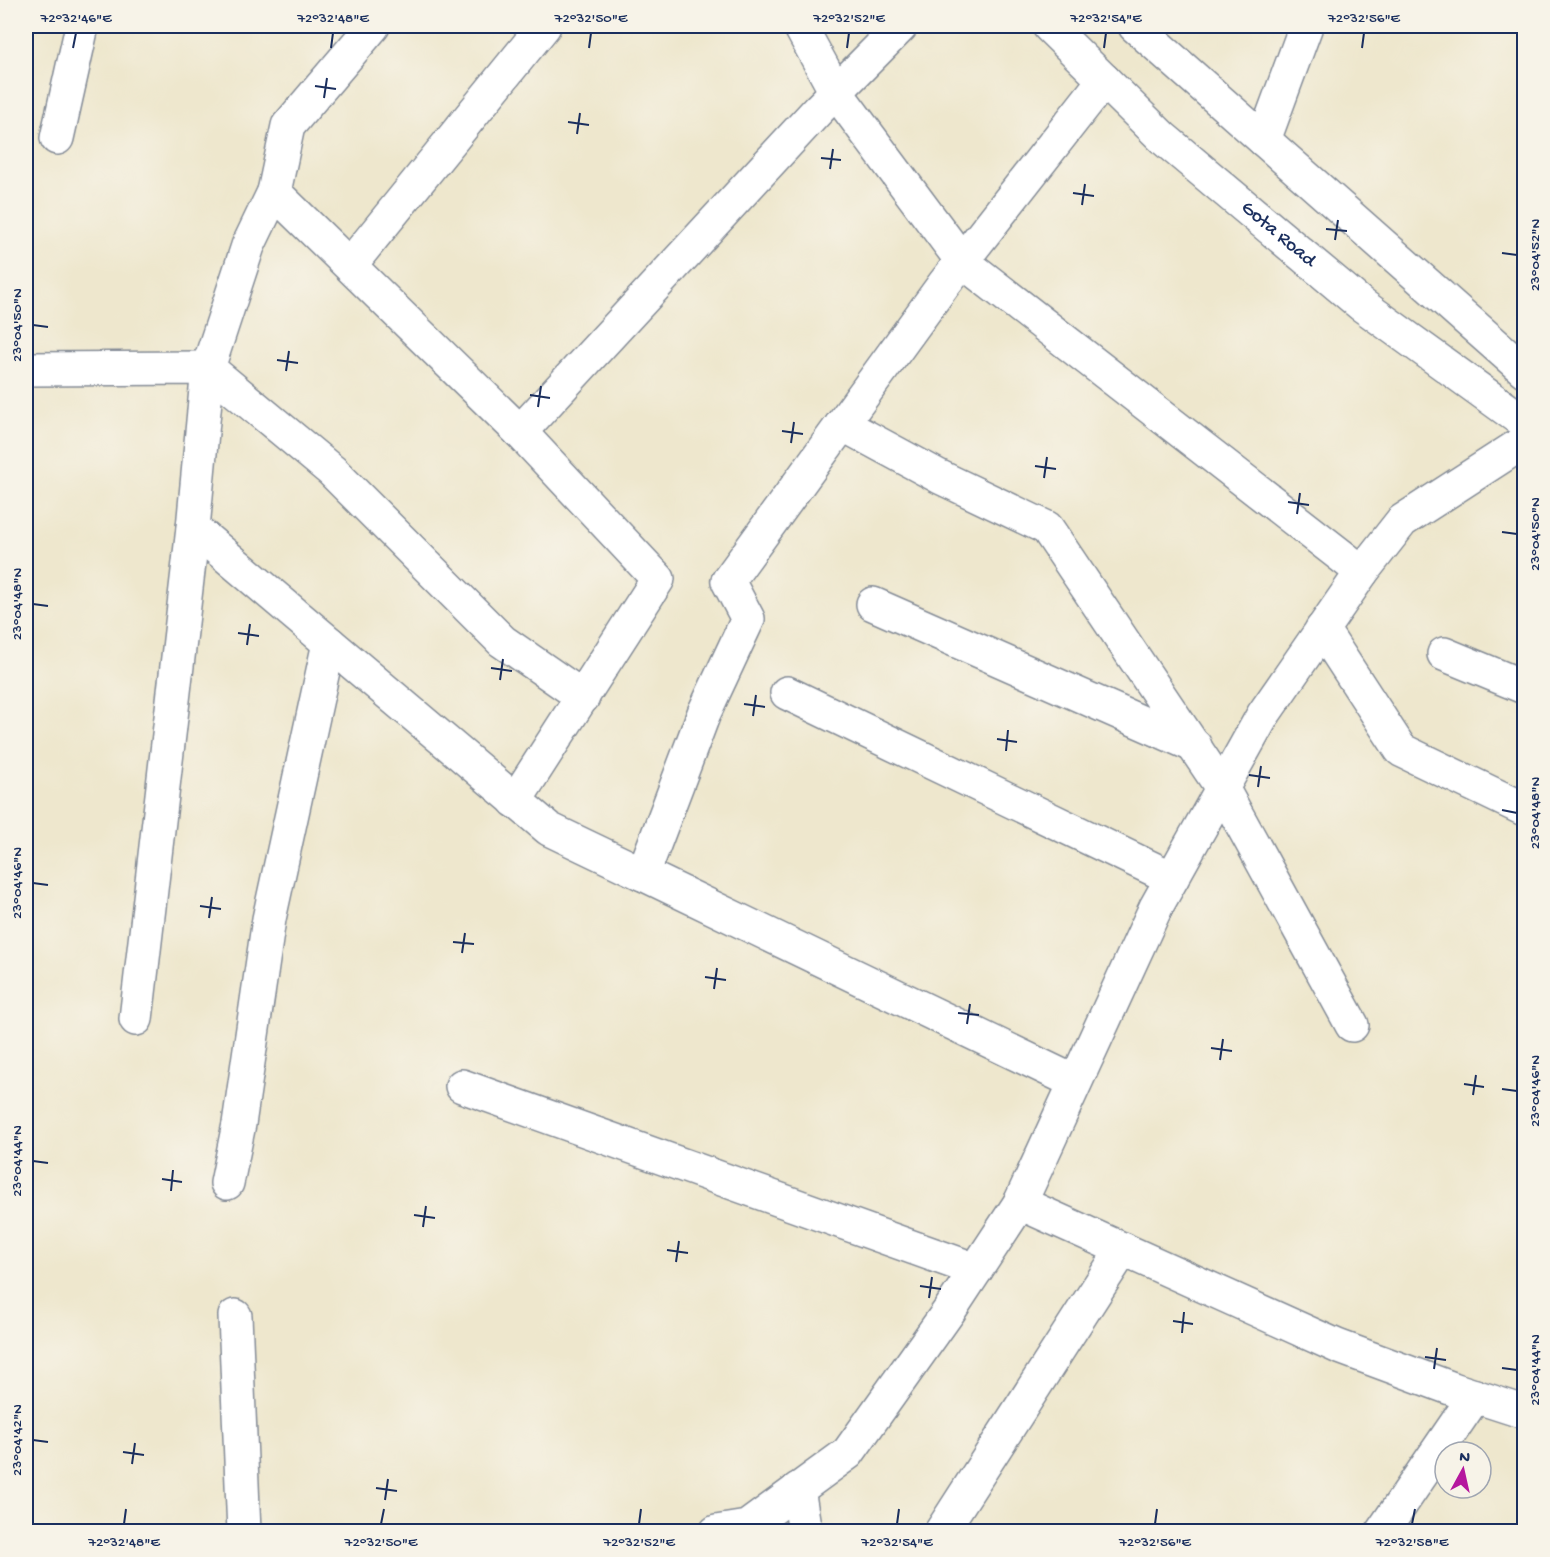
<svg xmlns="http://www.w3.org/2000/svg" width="1550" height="1557" viewBox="0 0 1550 1557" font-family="'Gochi Hand',sans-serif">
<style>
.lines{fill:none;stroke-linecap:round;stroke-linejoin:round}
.minor-casing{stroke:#848b96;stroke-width:36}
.major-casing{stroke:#848b96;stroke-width:36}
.minor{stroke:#fff;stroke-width:33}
.major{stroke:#fff;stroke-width:33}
.ticks{fill:none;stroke:#1b2f5e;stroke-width:2}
.labels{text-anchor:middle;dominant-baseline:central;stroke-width:5;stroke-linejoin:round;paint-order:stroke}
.street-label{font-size:20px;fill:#1b2f5e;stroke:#f7f3e8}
.neatline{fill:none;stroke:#1b2f5e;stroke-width:2}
.ticks-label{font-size:15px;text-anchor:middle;fill:#1b2f5e}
</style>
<rect width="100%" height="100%" fill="#f7f3e8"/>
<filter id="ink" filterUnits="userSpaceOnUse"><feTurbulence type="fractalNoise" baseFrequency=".0167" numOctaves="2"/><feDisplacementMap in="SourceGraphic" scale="12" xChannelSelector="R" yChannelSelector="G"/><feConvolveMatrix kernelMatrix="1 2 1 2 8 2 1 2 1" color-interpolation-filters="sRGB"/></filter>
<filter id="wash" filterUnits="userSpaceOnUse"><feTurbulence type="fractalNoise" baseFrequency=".008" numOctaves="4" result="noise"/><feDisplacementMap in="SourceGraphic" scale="24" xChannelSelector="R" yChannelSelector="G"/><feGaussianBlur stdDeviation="1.35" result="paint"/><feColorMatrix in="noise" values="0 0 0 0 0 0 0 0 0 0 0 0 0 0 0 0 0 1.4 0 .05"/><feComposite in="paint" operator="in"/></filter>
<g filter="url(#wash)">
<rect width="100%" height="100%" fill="#eee7cd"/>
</g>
<g filter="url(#ink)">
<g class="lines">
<g class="minor-casing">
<g id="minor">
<path d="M800,26L836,92L962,261L1362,572"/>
<path d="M57,138L82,26"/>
<path d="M1264,140L1306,26"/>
<path d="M274,192L288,126L373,26"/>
<path d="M350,265L544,26"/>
<path d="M26,369L208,368L193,528L136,1019"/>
<path d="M842,424L940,477L1047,528L1222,788L1352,1025"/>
<path d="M1524,442L1402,521L1362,572L1263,715L1156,907L1020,1203L1337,1346L1453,1389L1524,1412"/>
<path d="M193,528L549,829L643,874"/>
<path d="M873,604L1195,746"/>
<path d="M1322,629L1401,750L1524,809"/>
<path d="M1444,654L1524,687"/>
<path d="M787,693L1172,878"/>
<path d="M583,697L502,641L332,471L208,368L248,246L274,192L520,432L818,110L901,26"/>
<path d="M515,801L658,579L520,432"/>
<path d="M1075,1082L643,874L704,713L748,619L728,581L944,284L1104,80"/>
<path d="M462,1086L976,1270"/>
<path d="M227,1183L239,1124L269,919L329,643"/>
<path d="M235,1316L244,1532"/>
<path d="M798,1489L805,1532"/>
<path d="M716,1532L747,1527L848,1453L949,1311L1020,1203"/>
<path d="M941,1532L1123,1249"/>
<path d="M1382,1532L1475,1396"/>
</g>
</g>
<g class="major-casing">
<g id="major">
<path id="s1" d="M1049,26L1163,138L1362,305L1524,422"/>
<path d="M1135,26L1524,370"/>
</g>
</g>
<use href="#minor" class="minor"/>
<use href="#major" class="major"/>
</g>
</g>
<path class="ticks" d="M73,48L76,33M331,48L333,33M589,48L591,33M847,48L849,33M1104,48L1106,33M1362,48L1364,33M315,86L336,89M324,98L327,78M568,122L589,125M577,134L580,113M821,158L841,160M830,169L833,149M1073,193L1094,196M1082,205L1085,184M1326,229L1347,231M1335,240L1338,220M1502,253L1517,255M33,325L48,327M277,360L298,363M286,371L289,351M530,395L550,398M538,407L541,386M782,431L803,434M791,443L794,422M1035,466L1056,469M1044,478L1047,457M1288,502L1309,505M1297,514L1300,493M1502,532L1517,534M33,604L48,606M238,633L259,636M247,645L250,624M491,668L512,671M500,680L503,659M744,704L765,707M753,716L756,695M997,739L1017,742M1006,751L1008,730M1249,775L1270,778M1258,787L1261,766M1502,810L1517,813M33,883L48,885M200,906L221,909M209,918L212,897M453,942L474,944M462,953L465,933M705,977L726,980M714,989L717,968M958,1013L979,1015M967,1024L970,1004M1211,1048L1232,1051M1220,1060L1223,1039M1464,1084L1484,1087M1502,1089L1517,1091M1473,1095L1476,1075M33,1161L48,1163M162,1179L182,1182M171,1191L173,1170M414,1215L435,1218M423,1227L426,1206M667,1250L688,1253M676,1262L679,1241M920,1286L941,1289M929,1298L932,1277M1173,1321L1193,1324M1182,1333L1184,1312M1425,1357L1446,1360M1502,1368L1517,1370M1434,1369L1437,1348M33,1440L48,1442M123,1452L144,1455M132,1464L135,1443M376,1488L397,1491M385,1500L388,1479M124,1524L126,1509M381,1524L384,1509M639,1524L641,1509M897,1524L899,1509M1155,1524L1157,1509M1412,1524L1415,1509"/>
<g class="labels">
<g class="street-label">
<text stroke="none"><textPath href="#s1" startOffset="310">Gota Road</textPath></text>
</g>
</g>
<rect width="1550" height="1557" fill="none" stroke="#f7f3e8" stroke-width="66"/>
<g transform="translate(1463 1470) rotate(8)"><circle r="28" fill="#f7f3e8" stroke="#9fa5b1" stroke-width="1.5"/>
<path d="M0-4.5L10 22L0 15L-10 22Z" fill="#b5179e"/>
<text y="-9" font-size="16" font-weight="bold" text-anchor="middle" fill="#1b2f5e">N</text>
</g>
<rect x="33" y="33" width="1484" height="1491" class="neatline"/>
<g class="ticks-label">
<text x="76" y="22">72°32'46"E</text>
<text x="333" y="22">72°32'48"E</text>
<text x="591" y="22">72°32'50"E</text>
<text x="849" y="22">72°32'52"E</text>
<text x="1106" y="22">72°32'54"E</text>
<text x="1364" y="22">72°32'56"E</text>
<text transform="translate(1534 255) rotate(-90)" y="5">23°04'52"N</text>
<text transform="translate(16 325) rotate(-90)" y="5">23°04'50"N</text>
<text transform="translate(1534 534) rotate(-90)" y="5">23°04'50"N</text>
<text transform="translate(16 604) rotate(-90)" y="5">23°04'48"N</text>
<text transform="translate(1534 813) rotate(-90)" y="5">23°04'48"N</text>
<text transform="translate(16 883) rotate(-90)" y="5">23°04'46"N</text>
<text transform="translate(1534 1091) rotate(-90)" y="5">23°04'46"N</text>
<text transform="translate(16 1161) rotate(-90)" y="5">23°04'44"N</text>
<text transform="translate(1534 1370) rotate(-90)" y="5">23°04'44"N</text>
<text transform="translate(16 1440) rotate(-90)" y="5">23°04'42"N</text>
<text x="124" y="1546">72°32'48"E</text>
<text x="381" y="1546">72°32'50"E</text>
<text x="639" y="1546">72°32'52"E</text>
<text x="897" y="1546">72°32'54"E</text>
<text x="1155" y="1546">72°32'56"E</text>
<text x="1412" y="1546">72°32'58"E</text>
</g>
</svg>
